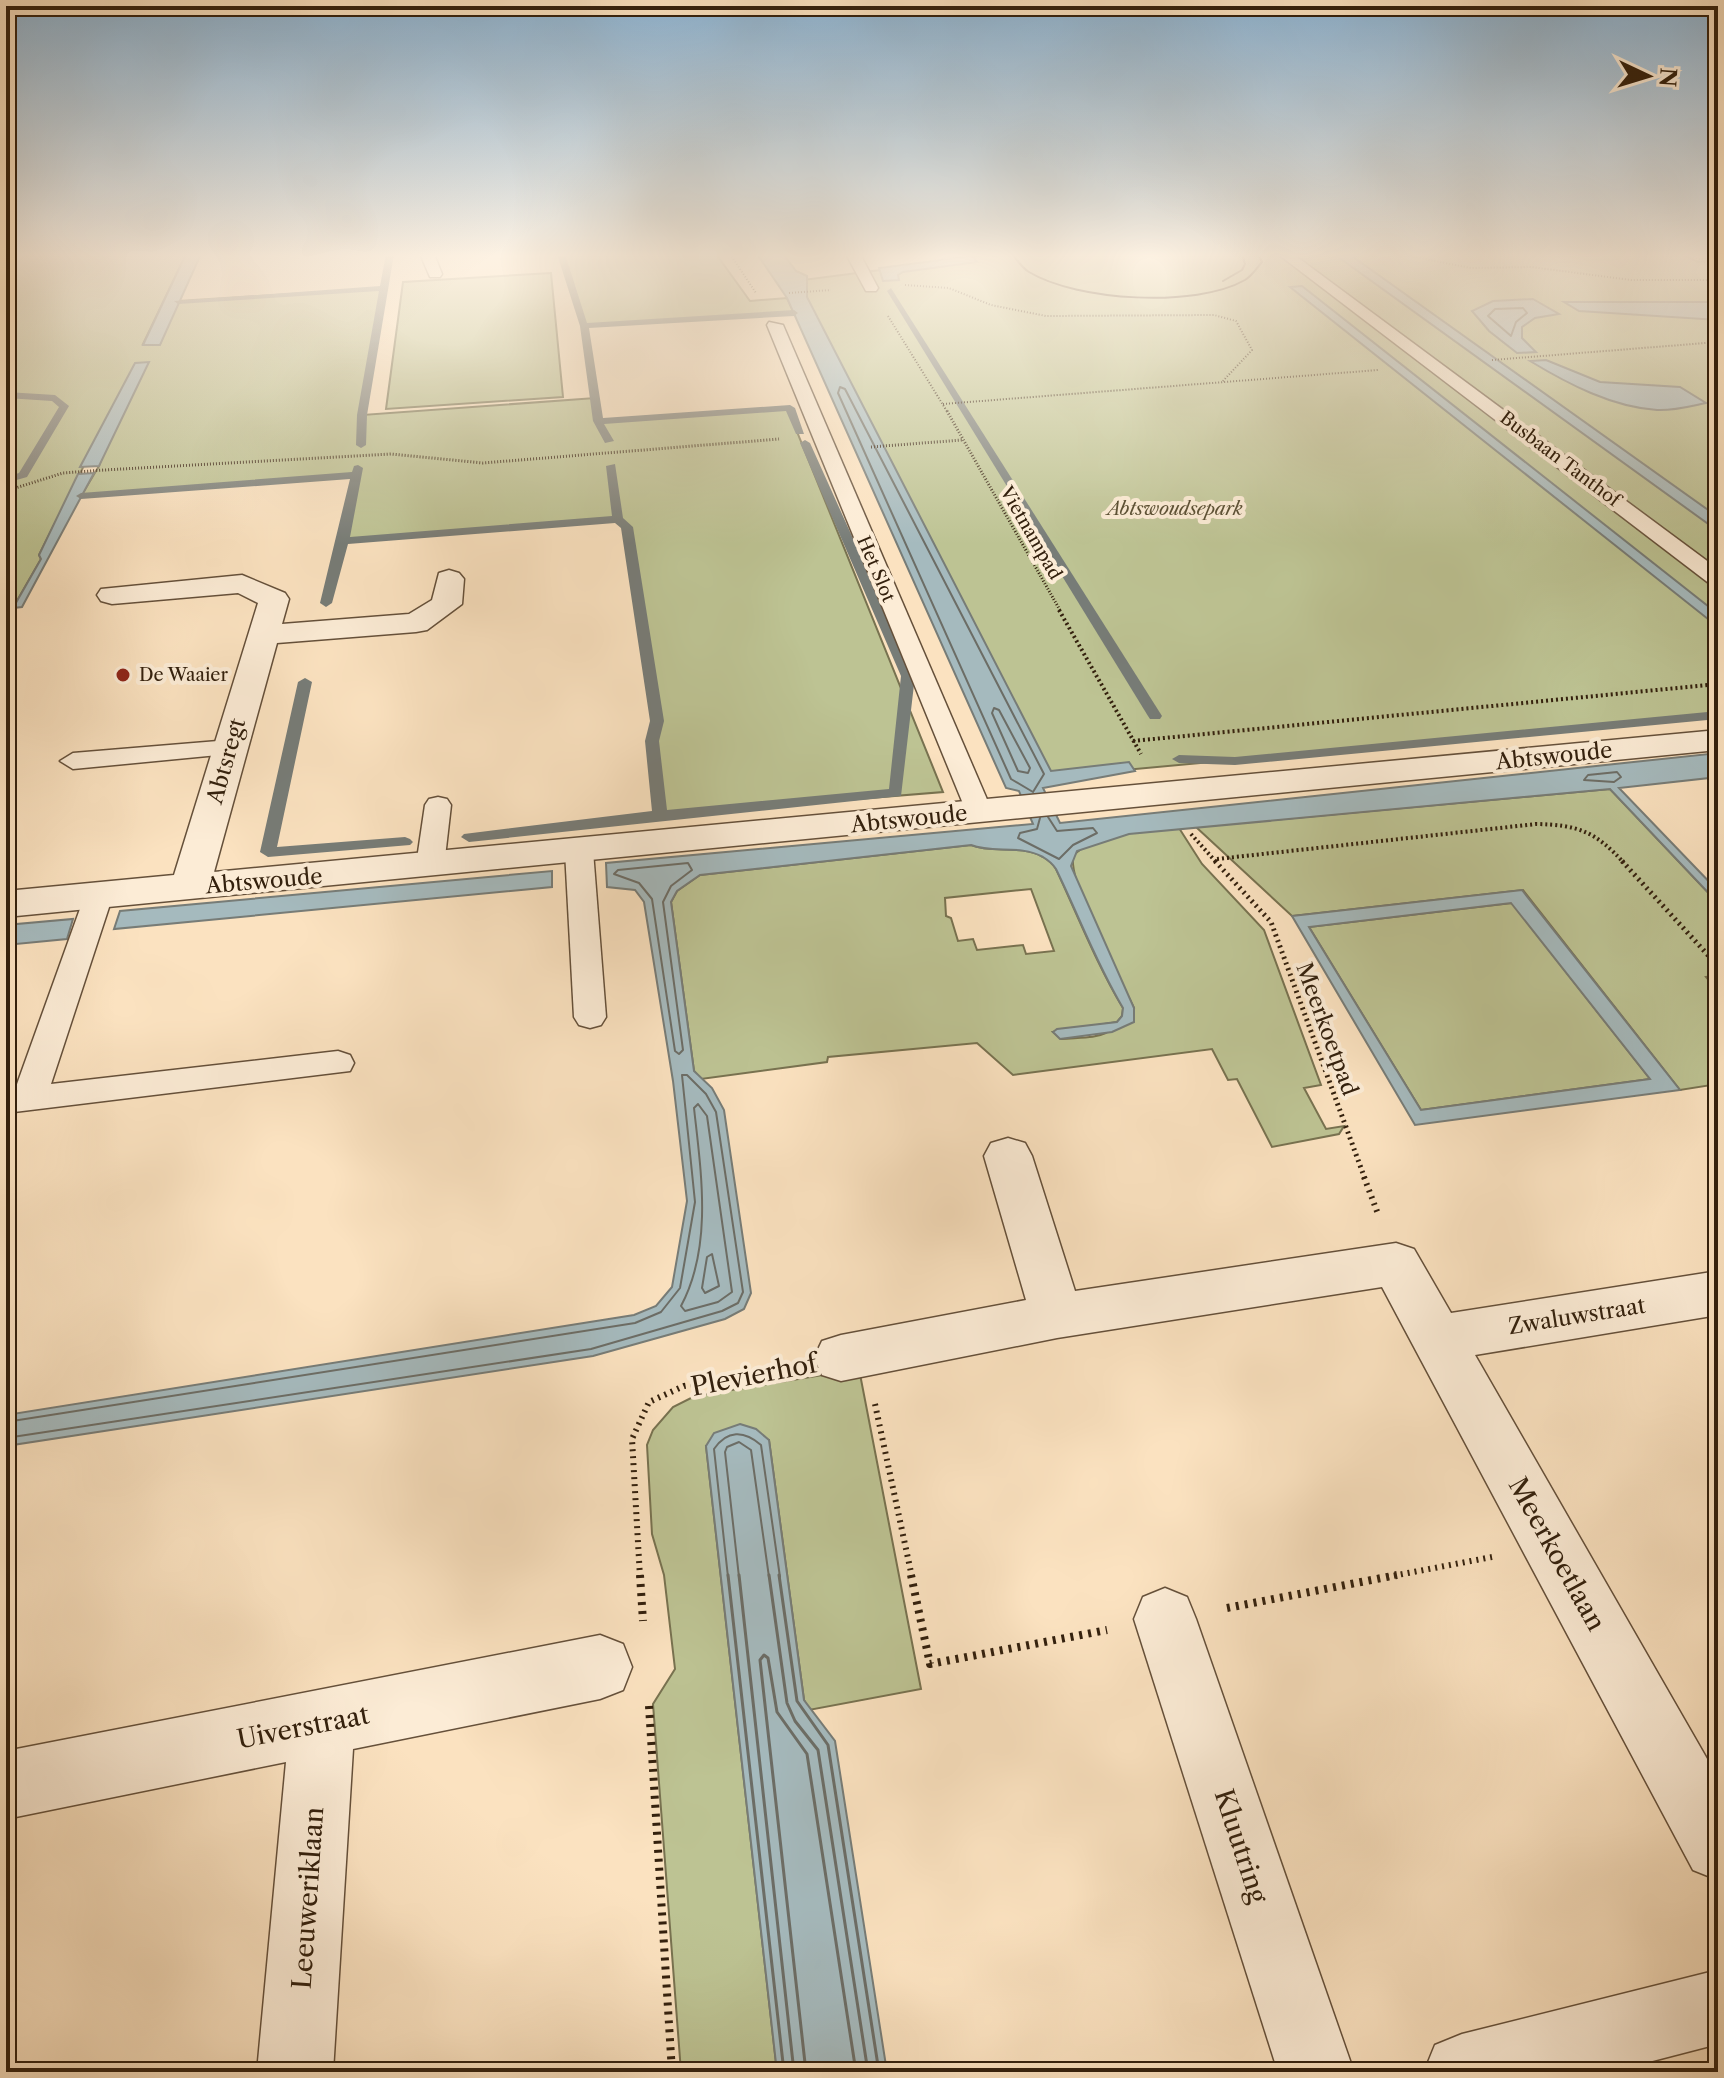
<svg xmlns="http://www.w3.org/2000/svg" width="1724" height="2078" viewBox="0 0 1724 2078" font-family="'Libre Caslon Text',serif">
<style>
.green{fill:#bdc393;stroke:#787250;stroke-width:2;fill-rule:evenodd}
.water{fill:#a5babe;stroke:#777c77;stroke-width:2;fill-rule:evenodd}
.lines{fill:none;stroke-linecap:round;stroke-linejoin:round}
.shore-far1{stroke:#6c6d66;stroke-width:2}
.shore{stroke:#6c6d66;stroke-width:3}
.stream{fill:#777c77;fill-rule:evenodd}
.lane-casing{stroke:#65503a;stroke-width:3}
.street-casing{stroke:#65503a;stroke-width:3}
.path-far5{stroke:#33200d;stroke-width:2;stroke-dasharray:1 2;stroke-linecap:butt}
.path-far4{stroke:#33200d;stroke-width:3;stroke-dasharray:1 2;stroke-linecap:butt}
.path-far3{stroke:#33200d;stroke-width:4;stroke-dasharray:2 3;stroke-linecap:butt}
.path-far2{stroke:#33200d;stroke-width:5;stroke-dasharray:2 4;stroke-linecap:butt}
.path-far1{stroke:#33200d;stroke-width:6;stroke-dasharray:2 5;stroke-linecap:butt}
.path{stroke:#33200d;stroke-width:8;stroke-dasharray:3 6;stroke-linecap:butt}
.lane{fill:#fcecd6;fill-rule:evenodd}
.street{fill:#fcecd6;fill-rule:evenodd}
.tram{stroke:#33200d;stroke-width:2}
.poi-dot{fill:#8f2418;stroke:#fcecd6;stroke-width:3}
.labels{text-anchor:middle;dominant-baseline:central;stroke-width:8;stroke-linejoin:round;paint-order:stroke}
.far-street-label{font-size:18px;fill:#33200d;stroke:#fcecd6}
.far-park-label{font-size:18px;font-style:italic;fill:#5c5135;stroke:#fcecd6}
.far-poi-label{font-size:18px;fill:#33200d;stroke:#fcecd6;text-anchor:start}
.street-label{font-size:22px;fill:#33200d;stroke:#fcecd6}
.near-street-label{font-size:26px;fill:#33200d;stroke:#fcecd6}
</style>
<rect width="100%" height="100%" fill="#fbe2c0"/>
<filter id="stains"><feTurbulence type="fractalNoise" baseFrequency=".0025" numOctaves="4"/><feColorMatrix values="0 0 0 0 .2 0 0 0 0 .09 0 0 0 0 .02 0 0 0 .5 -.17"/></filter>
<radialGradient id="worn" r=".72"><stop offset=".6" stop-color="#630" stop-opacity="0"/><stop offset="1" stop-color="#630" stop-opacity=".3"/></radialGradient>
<g class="green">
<path d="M6,254H186L143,344H160L178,301L384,288L363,415L595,398L599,421L787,407L943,792L660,815L652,741L656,721L626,527L618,519L343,541L355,475L81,496L99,466L135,364L39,555L41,559L6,620Z"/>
<path d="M561,254H716L750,301L787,298L794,313L584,326Z"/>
<path d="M976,254H1682L1698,262L1718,259V715L1017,780L795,281L973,258Z"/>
<path d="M551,273L563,397L386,409L403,282Z"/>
<path d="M1610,789L1718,903V975L1706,977L1718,991V1084L1680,1090L1523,890L1292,916L1196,827Z"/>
<path d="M1179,828L1202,864L1264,930L1321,1085L1304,1088L1326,1129L1344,1126L1339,1134L1272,1147L1237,1079L1228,1080L1212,1049L1013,1075L977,1043L828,1057L827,1062L701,1079L694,1071L671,902L677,891L700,875L971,845C993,854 1019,844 1043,857C1048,860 1053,864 1056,869C1078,916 1096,963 1123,1008L1122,1016L1117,1022L1053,1032L1061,1039C1103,1036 1105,1040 1134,1008C1119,976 1069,887 1073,856C1096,832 1148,831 1179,828ZM1031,889L1054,951L1026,954L1023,945L977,950L973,939L958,941L951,918L946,916L945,898Z"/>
<path d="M1512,903L1650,1079L1421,1110L1309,927Z"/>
<path d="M859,1369L921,1689L809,1710L804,1700L769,1440L706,1446L777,2072H681L653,1704L675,1669L664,1575L652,1534L647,1445L653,1430L673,1407L695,1396Z"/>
</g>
<g class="water">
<path d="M186,254H201L160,345H143Z"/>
<path d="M757,254H783L796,271L807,276V297L1051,771L1129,762L1135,771L1043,788L1060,823L1718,753V777L1619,788L1718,891V903L1610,789L1129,834L1077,851L1071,866L1134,1008V1022L1112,1032L1060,1039L1053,1032L1057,1029L1117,1022L1122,1016L1123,1008C1096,963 1079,916 1056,869C1053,864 1048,860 1043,857C1019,844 993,854 971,845L700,875L677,891L671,902L694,1071L712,1088L724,1110L751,1293L744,1309L725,1319L593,1356L6,1446V1415L634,1315L656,1306L672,1287L687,1201L673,1081L644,902L635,890L607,887L606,863L1033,824L1019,791L1006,788L787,298Z"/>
<path d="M1334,254H1349L1718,517V531Z"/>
<path d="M972,256L977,262L903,272L898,275L899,280L883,281L879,268Z"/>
<path d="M1302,286L1718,614V627L1290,287Z"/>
<path d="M1533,299L1559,314L1535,318L1522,327V338L1536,352L1517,353L1489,331L1472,311L1493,301Z"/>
<path d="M1564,302H1718V320L1579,311Z"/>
<path d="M1546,360L1600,382L1680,387L1706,403C1691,406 1673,411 1657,410C1612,407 1568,384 1530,361Z"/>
<path d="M149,362L99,466L80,467L135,363Z"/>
<path d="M94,473L22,607L13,608L41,559L39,555L78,474Z"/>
<path d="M552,871V887L114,929L120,911Z"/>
<path d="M1522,890L1680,1090L1415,1125L1292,916ZM1511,903L1650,1079L1421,1110L1309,927Z"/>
<path d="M73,919L67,939L6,945V925Z"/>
<path d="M740,1424L756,1429L769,1440L804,1700L835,1741L887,2072H777L706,1446L714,1433Z"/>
</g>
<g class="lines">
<g class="shore-far1">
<path d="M1523,308L1527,313L1516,322L1511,336L1488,316L1495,309Z"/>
<path d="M840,387L845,389L1044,774L1033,792L1011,779L838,393Z"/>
<path d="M994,708L999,710L1030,768L1028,773L1018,771L992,713Z"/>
<path d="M1617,772L1621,777L1614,782L1584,780L1588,775Z"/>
<path d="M1040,818L1037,829L1020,833L1018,838L1059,859L1073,845L1097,833L1093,828L1057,831L1048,817"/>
<path d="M688,863L692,870L671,886L663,902L683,1050L679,1054L675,1051L652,899L639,883L614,874L618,870Z"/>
<path d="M698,1104L707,1116L732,1292L718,1302L685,1311L681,1306C713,1246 701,1172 694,1108Z"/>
<path d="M712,1254L719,1286L705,1293L702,1288L707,1257Z"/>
<path d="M6,1422L635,1323L661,1312L680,1288L695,1202L682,1075H687L706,1094L716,1112L743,1292L738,1303L722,1311L591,1349L6,1438"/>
<path d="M728,1577L714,1449C727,1430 744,1430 761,1445L780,1577"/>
<path d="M739,1577L725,1452L727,1447L739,1442L751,1450L769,1577"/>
</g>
<g class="shore">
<path d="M728,1575L784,2072"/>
<path d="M739,1575L794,2072"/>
<path d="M769,1575L787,1703L795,1721L818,1750L868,2072"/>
<path d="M779,1575L797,1701L828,1745L879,2072"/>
<path d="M806,2072L760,1660L764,1655L768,1658L777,1712L807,1754L856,2072"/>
</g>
<g class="stream">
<path d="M6,254H13L6,259Z"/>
<path d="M386,254H394L367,415L366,445L361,448L356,445L357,415L379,291L178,304L174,301L380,286Z"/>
<path d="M557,254H565L587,323L794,310L798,313L794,316L589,328L603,418L790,405L795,408L804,434H796L786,411L604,424L614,441L605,443L593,421L580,326Z"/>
<path d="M891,288L1162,716L1160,719H1150L1148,716L887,291Z"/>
<path d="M6,392L55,395L69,406L27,477L6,483V477L19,473L59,407L52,401L6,398Z"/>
<path d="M805,440L810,443L915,676L901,796L469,842L461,837L464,834L652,811L645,741L650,721L621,528L615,523L348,544L332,603L326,607L320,603L350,479L81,499L76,496L81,493L352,472L354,466L358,465L363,468L350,537L612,516L606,466L615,464L623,518L633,527L664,721L659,741L667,810L889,789L901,676L800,443Z"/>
<path d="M6,516L17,520L10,531L6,532Z"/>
<path d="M305,678L312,682L277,847L405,837L410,839L413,842L410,845L268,857L260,852L298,682Z"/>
<path d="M1718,711V719L1235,765L1179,763L1172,759L1179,755L1235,757Z"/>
</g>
<g class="lane-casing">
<g id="lane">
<path d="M420,254H434L442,274L440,277H430Z"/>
<path d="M846,254H860L878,288L876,291H866Z"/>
<path d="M1278,254H1293L1718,569V585L1710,584Z"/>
<path d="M769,322L783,325L992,811L988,817H970L966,811L767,325Z"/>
<path d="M230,740L243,748L239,753L73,769L60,761L73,753Z"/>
<path d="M438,797L447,799L451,805L444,866L440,872H420L416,866L425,805L429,799Z"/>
<path d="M579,843L589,845L593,851L606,1017L601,1025L590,1028L579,1025L574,1017L565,851L569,845Z"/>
<path d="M99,886L109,889L113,895L51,1084L338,1051L350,1055L354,1063L350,1071L6,1113V1089L16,1087L85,895L89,889Z"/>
</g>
</g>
<g class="street-casing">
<g id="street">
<path d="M449,570L459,573L464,579L462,604L427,630L416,632L277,643L214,872L1718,730V750L6,917V891L174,875L258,603L238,593L112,604L101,601L97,595L101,589L242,575L285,593L289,599L282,624L409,614L432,600L439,573Z"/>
<path d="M1008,1138L1025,1143L1032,1156L1075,1291L1396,1243L1414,1249L1451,1313L1718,1271V1315L1475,1355L1718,1778V1880L1693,1870L1382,1287L1057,1338L841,1381L822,1375L814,1358L822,1341L841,1335L1026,1300L984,1156L991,1143Z"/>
<path d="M1165,1588L1187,1597L1196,1619L1354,2072H1278L1134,1619L1143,1597Z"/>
<path d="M600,1635L623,1644L632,1667L623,1690L600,1699L353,1749L333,2072H257L286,1762L6,1819V1751Z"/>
<path d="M1718,1970V2044L1610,2072H1424L1435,2045L1462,2034Z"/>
</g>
</g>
<g class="path-far5">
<path d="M730,254L756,293"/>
<path d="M1399,254L1471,268L1531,267L1631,280H1718"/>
<path d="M1688,254L1718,269"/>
<path d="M1699,259L1718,257"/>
<path d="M905,285L949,288L991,305L1046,316L1214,315L1236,321L1252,350L1222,382"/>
<path d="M789,293L831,290"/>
<path d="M888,316L948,413"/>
<path d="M1492,360L1718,342"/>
<path d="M943,404L1378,370"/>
</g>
<g class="path-far4">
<path d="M947,411L1061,612"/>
<path d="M871,447L962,440"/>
<path d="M6,491L63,473L104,470L391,454L483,463L779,439"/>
</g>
<g class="path-far3">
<path d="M1059,610L1141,754"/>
<path d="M1133,741L1718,684"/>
<path d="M1191,834L1217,863"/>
<path d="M1217,859L1536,824C1578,825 1595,831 1624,863"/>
</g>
<g class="path-far2">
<path d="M1215,861L1271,922L1365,1179"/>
<path d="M1622,861L1718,966"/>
</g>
<g class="path-far1">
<path d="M1364,1177L1378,1214"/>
<path d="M875,1404L912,1577"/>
<path d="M640,1577L632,1439L649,1402L684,1386L787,1368"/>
<path d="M1387,1577L1492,1557"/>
</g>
<g class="path">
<path d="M640,1575L643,1621"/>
<path d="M911,1575L930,1664L1107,1630"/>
<path d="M1227,1608L1397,1575"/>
<path d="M649,1706L672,2072"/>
</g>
<use href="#lane" class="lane"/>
<use href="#street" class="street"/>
<g class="tram">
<path d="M1012,254C1017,260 1022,268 1029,272C1077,301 1196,308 1245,280C1252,276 1257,268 1262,262L1258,254"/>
<path d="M1223,281L1242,270L1245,264L1242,254"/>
</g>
</g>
<linearGradient id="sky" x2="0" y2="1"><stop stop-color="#8db6d7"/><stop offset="0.47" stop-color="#fdf2e3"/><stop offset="1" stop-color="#fdf2e3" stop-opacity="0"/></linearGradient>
<rect width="1724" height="544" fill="url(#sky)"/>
<circle class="poi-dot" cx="123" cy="675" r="8"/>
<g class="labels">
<g class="far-street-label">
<text transform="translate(1560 459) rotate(37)">Busbaan Tanthof</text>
<text transform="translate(1031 533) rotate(60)">Vietnampad</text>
<text transform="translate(876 569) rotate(67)">Het Slot</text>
</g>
<g class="far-park-label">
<text x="1175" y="509">Abtswoudsepark</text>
</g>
<g class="far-poi-label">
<text x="139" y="675">De Waaier</text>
</g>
<g class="street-label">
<text transform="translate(1554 756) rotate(-6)">Abtswoude</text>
<text transform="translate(226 761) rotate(-74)">Abtsregt</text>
<text transform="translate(909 819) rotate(-6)">Abtswoude</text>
<text transform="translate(264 881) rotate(-5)">Abtswoude</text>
<text transform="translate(1327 1029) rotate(70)">Meerkoetpad</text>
<text transform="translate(1577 1316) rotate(-9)">Zwaluwstraat</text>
</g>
<g class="near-street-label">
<text transform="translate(754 1375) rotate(-11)">Plevierhof</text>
<text transform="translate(1557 1554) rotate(61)">Meerkoetlaan</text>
<text transform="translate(303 1727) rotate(-11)">Uiverstraat</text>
<text transform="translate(1241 1846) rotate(72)">Kluutring</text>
<text transform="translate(308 1898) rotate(-86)">Leeuweriklaan</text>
</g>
</g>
<rect width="1724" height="2078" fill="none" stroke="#fbe2c0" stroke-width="32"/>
<rect x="8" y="8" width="1708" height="2062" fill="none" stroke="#33200d" stroke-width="4"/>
<rect x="16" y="16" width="1692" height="2046" fill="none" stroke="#33200d" stroke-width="2"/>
<g transform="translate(1648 76) rotate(94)" stroke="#fcecd6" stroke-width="6" paint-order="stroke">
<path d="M0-6L14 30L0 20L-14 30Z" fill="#33200d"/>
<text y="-12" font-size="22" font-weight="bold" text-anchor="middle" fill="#33200d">N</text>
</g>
<rect width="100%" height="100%" filter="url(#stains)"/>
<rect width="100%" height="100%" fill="url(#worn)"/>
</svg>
